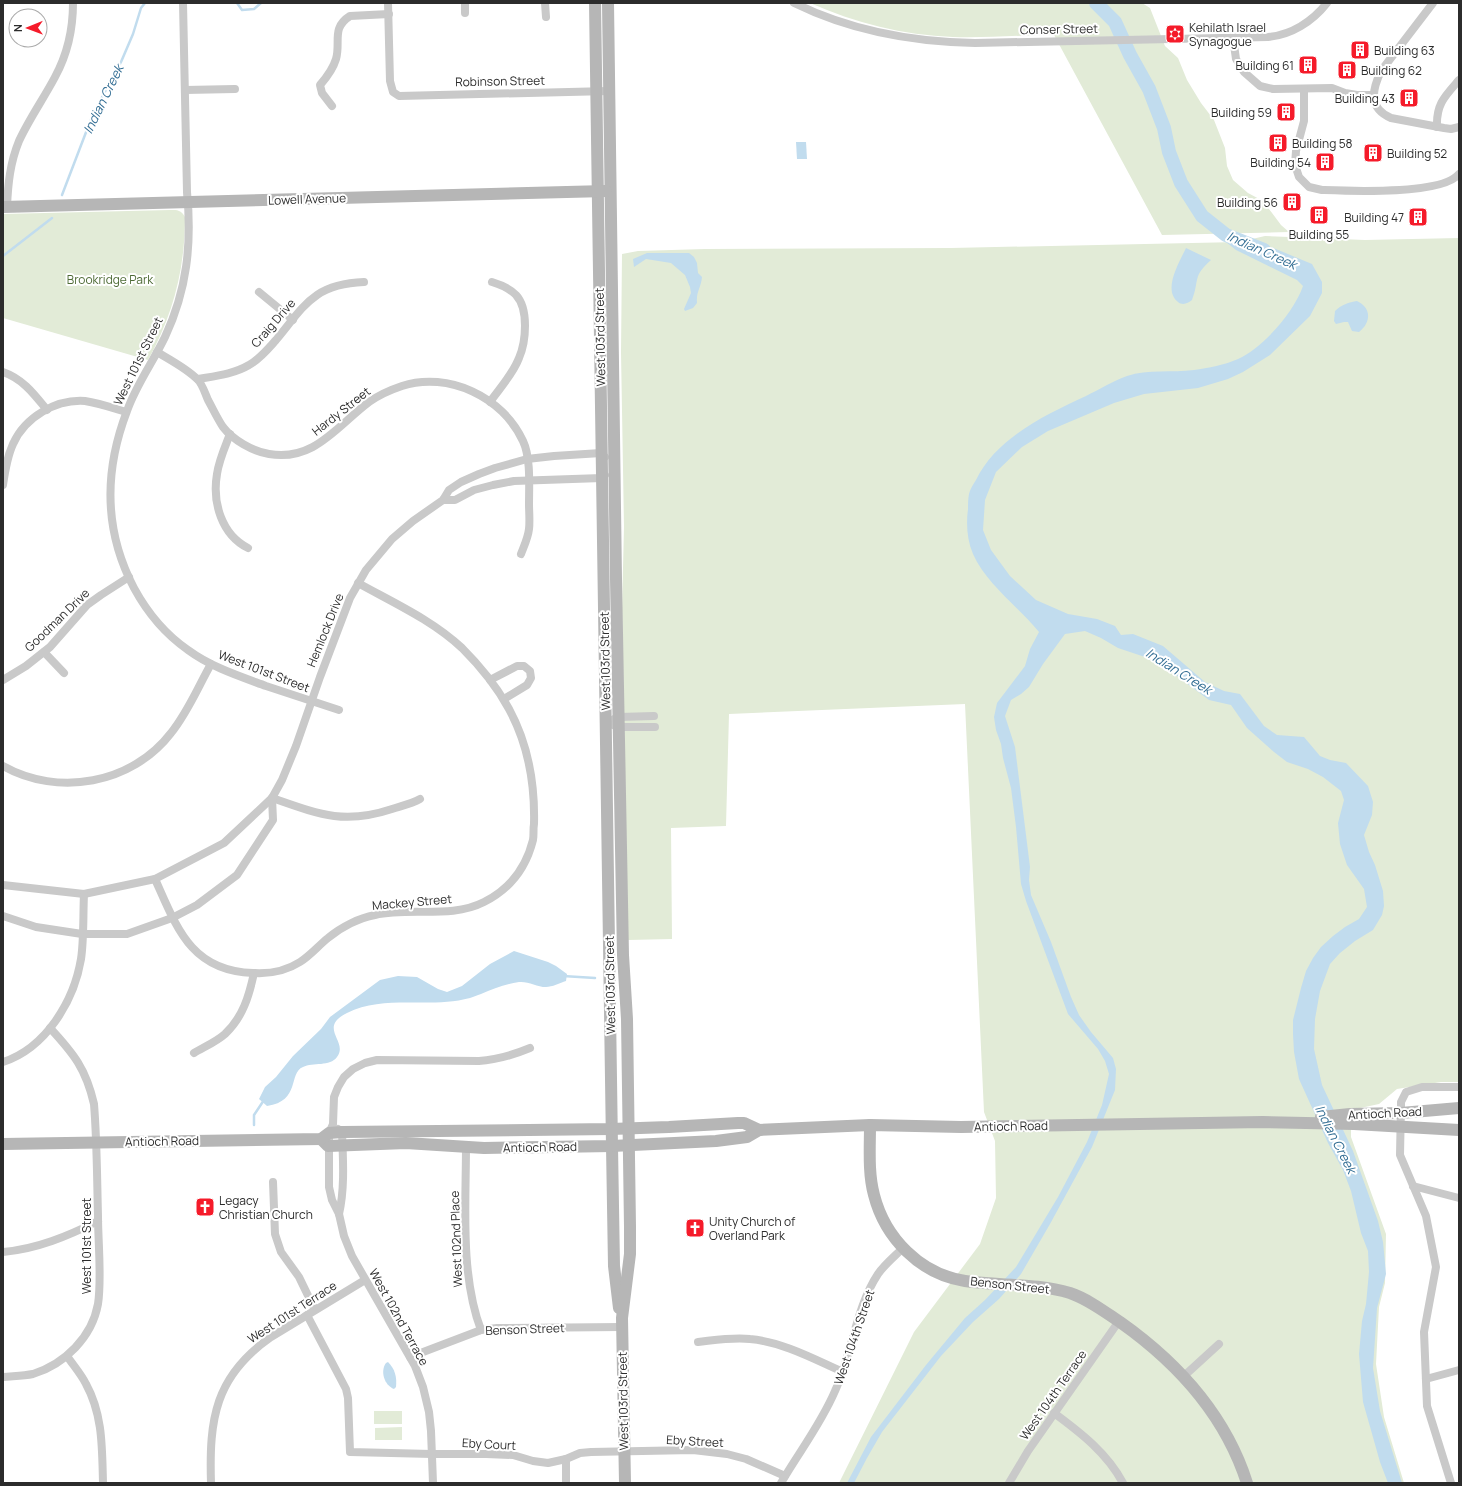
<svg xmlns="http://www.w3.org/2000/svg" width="1462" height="1486" viewBox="0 0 1462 1486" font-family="Manrope,sans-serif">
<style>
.green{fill:#e2ebd7}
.water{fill:#c1dcee}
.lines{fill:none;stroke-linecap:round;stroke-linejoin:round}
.stream{stroke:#c1dcee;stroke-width:2.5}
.river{stroke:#c1dcee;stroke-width:14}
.street{stroke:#c9c9c9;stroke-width:8}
.secondary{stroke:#b6b6b6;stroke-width:12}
.labels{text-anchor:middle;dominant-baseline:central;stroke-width:4;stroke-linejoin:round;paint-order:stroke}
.poi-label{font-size:12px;fill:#2c2c2c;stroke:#fff;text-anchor:start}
.street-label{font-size:12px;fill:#2c2c2c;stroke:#fff}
.park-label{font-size:12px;fill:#4e6b36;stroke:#fff}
.water-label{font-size:13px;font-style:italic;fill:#336e94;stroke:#fff}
</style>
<rect width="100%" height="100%" fill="#fff"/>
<g class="green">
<path d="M810,3H1142L1150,8L1165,46L1178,58L1187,80L1201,103L1214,120L1225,148L1227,166L1233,180L1248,193L1263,201L1281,225L1289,232L1162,235L1054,35C1020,35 986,38 953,37C903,35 855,23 810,3Z"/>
<path d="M170,210C178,210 181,210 185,217C185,269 173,315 148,360L3,318V214Z"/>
<path d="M1265,236L1365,240L1459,238V1082H1441L1397,1089L1379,1104L1351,1110V1137L1386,1234L1385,1283L1379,1307L1376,1364L1384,1417L1404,1483H839L914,1332L980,1244L996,1198L995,1141L984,1112L965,704L729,714L726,826L671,828L672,939L628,940L622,609L624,527L621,352L622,254L638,251L705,249L951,248L1239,242Z"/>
<rect x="374" y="1411" width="28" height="13"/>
<path d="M402,1427V1440H375V1428Z"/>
</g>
<g class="water">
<path d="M796,142H806L807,159H797Z"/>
<path d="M1226,242H1239L1271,247L1312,264L1322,282V293L1310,316L1270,355L1243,372L1228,379L1198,388L1144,394L1114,403L1048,431L1022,447L996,472L985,500L983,530L991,550L1010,576L1036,600L1068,614L1097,619L1115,626L1121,635L1133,634L1163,646L1205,682L1224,691L1240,694L1264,726L1277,735L1304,737L1320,756L1330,760L1346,763L1368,786L1373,802L1372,815L1364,835L1369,852L1375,865L1383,891L1384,906L1382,915L1373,930L1355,941L1340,953L1330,964L1320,991L1315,1019L1314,1049L1322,1085L1353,1151L1378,1221L1383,1242L1386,1274L1377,1308L1373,1368L1380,1411L1402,1483H1388L1380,1462L1363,1402L1359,1354L1362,1321L1366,1304L1369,1272L1368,1251L1361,1233L1351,1191L1343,1170L1328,1143L1299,1079L1294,1052L1293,1034V1020L1301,988L1306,971L1313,958L1321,947L1333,936L1345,927L1359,919L1367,907L1364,889L1347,865L1340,844L1338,823L1344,800L1341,791L1323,777L1308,769L1287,762L1274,752L1247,728L1231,705L1209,700L1165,667L1151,659L1118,648L1101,638L1085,631L1065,634L1043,664L1029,687L1021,694L1011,700L1005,716L1015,747L1030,867L1029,880L1031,895L1051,942L1071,997L1079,1015L1091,1032L1113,1058L1116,1069L1115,1090L1092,1147L1050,1224L1021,1274L999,1299L973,1322L941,1356L882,1432L867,1458L854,1483H847L871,1437L926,1365L965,1318L985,1300L1016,1267L1058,1197L1087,1142L1102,1105L1109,1074L1105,1061L1098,1049L1068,1014L1026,901L1021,884L1016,827L1011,788L1003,758L1001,744L996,730L994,717L997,703L1025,666L1030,649L1039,632C1018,606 987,585 973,554C967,540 966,524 968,509C968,504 968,499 969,494C970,489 973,485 976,480C996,438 1045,415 1086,396C1100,389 1113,381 1127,376C1148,369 1172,373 1194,370C1208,368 1225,365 1238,359C1263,348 1294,312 1303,286L1297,280L1236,250Z"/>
<path d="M1186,248L1211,260C1192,277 1200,279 1192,300C1188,303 1183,306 1178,302C1162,290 1180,261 1186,248Z"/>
<path d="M647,253H689L694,257L697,263L698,273L702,277C701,288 696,291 697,303L693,308L685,311L684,309L691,293L690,287L685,275L671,263L646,259L634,267L633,259Z"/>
<path d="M1357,301C1372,308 1371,323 1359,332L1352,331L1348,322H1344L1336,324L1334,321L1335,311C1341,305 1349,302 1357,301Z"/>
<path d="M514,951L548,962L556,966L567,974L566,981C560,983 552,987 546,987C537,987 528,981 519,982C506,984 493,989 481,994C477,995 474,997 470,998C429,1009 385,994 347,1013C317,1028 349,1041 337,1057C330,1067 313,1062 303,1067C288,1073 301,1101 267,1106L259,1099L265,1087L276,1077L293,1056L321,1029L330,1017L380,980L398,976L417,977L438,989L447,992L462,986L490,964Z"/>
<path d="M388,1362C395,1369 397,1377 396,1387L394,1389C384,1385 380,1371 386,1363Z"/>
</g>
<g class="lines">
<g class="stream">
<path d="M237,3L242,10L254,9L261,3"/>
<path d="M62,195L93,114L121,62L133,34L141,8L145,3"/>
<path d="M3,256L52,218"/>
<path d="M563,976L595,978"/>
<path d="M254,1125V1115L264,1100"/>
</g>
<path class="river" d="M1096,3L1115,22L1130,55L1149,89L1164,128L1169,152L1181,183L1202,216L1226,235L1264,250"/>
<g class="street">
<path d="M183,3L187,192C192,244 187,290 165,337C153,362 136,385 127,411C104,471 104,531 134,588C147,612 165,634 188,650C211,667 239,676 266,686C290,694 314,702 339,710"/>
<path d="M388,3L390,81L393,92L399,96L609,91"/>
<path d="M545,3L546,17"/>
<path d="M794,3C851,31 911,42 975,43L1268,37C1291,35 1312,22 1327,3"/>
<path d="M1433,3L1381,71C1372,90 1368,108 1391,118L1444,128L1451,129L1459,127"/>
<path d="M465,13V3"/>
<path d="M1233,38L1236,59L1244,72L1260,86L1273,89L1332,88L1345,93L1357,95H1373"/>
<path d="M1304,89V121L1296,151L1295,165L1299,177L1309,187L1322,190C1349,191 1442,195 1459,174"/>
<path d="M185,90L235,89"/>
<path d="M332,106L322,93L320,85C327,77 333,69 336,59C341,42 331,28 350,16L389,14"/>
<path d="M1437,127C1436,104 1445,96 1459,80"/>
<path d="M7,207C8,184 10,163 19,141C29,119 44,98 55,77C67,55 73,28 73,3"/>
<path d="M259,292L293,320"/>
<path d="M157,352C170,360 186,368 197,379C202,383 205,393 208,400C213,409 217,418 223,427C233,440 252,451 269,454C314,462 337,426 369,402C379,395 390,390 402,386C448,371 503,397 523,441C531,458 529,486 529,504C529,512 530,521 529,529C528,538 524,546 521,554"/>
<path d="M3,372C23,379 34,394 47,410"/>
<path d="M198,379C215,376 234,374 249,365C260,359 268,349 276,340C305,305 314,284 364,282"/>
<path d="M490,402C500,388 513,374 519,358C526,342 529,309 516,295C509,288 502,285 492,282"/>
<path d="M230,434C225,447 219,460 217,474C212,503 222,535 248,548"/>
<path d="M3,485C5,471 7,457 13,444C25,417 56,399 85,401C99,403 113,408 126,412"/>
<path d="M443,500H455L474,490L493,485L514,481L602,478L605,475"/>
<path d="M44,652L64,673"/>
<path d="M3,680L26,666L50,647L87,605L101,595L129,577"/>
<path d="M490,680L517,666H524L530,671L531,678L527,685L504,699"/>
<path d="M614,719L619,717L654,716"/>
<path d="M606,723L619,727H655"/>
<path d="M3,766C58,797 132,784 171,733C188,712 198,687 211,664"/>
<path d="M272,798C318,814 344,825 392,809C401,806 411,804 420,799"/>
<path d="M155,879C177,928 191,971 253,973C269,974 286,971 300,962C311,955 318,946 328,938C341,927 359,918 375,915C411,907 451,919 484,902C510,889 526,868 533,840C534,835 533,829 534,824C535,785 528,744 509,709C497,687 480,666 462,648C432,620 394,603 358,583"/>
<path d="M3,885L84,894L155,879L224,843L272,798L282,780L296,746L320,677L350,598L366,570L392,539L413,521L443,500L449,490L461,482L479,474L495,468L527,459L554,456L601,453L605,457"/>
<path d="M3,916L36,927L82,934H127L172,918L197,905L237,875L273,820L272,798"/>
<path d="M194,1053C204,1047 216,1042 225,1034C243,1017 249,996 254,973"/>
<path d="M3,1062C46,1048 74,1001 81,959C84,940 83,914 84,894"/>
<path d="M338,1129L342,1132C343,1159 345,1188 339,1214"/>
<path d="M466,1146C466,1204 460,1275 481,1330"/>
<path d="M273,1182L275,1234L281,1252L299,1277L315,1310"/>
<path d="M1413,1186L1459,1198"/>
<path d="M3,1252C37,1249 68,1236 98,1221"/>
<path d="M307,1315L346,1389L348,1398L350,1452L432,1454H486L513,1455L533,1461L548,1463L566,1459L580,1453L591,1452L693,1450L727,1454L746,1459L785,1476"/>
<path d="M698,1342C716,1340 733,1337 750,1339C783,1342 814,1359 843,1372"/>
<path d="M67,1356C73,1365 81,1374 86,1384C103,1415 102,1448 103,1483"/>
<path d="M410,1357L481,1330L497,1328L622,1327"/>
<path d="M1184,1376L1219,1344"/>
<path d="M3,1377C13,1376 23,1376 33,1374C65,1364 92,1337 98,1304C102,1278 98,1243 98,1216C97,1179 97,1141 94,1104C86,1069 74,1054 50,1028"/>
<path d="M1426,1379L1459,1370"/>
<path d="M1054,1413C1081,1433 1107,1453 1123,1483"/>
<path d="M211,1483C209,1419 215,1376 271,1337L365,1280"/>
<path d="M433,1483L431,1431L429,1412L423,1387L415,1366L352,1256L344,1236L339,1214L332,1200L329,1187V1133L333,1124L334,1097L338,1087L344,1077L353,1069L365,1063L377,1060L479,1061C497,1060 513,1055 530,1048"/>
<path d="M566,1483V1459"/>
<path d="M781,1483C799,1452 821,1424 835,1391C852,1354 856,1307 878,1274C885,1264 895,1256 903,1248"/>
<path d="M1009,1483L1028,1451L1119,1321"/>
<path d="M1451,1483L1427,1406L1424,1332L1436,1267L1426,1216L1400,1155L1401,1105V1102L1406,1092L1422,1087H1459"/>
</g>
<g class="secondary">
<path d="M595,3L612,1146L614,1266L619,1308"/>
<path d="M608,3L616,579L623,955L627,1019L630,1227V1254L622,1318L625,1483"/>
<path d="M3,207L606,191"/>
<path d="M1321,1117L1350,1114L1401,1113L1459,1108"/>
<path d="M870,1125C870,1148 868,1173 874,1195C885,1238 920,1274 965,1281C1000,1286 1036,1283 1070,1293C1088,1299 1105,1312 1120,1322C1178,1363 1225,1414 1247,1483"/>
<path d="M321,1139L328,1146L406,1143L484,1148L612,1146L716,1141L747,1137L759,1130L870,1125L961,1127L1263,1122L1354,1124L1459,1130"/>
<path d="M3,1144L321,1139L329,1133L342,1132L611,1129L669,1127L738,1123H744L759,1130"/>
</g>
</g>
<defs>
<g id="synagogue-square" transform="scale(1)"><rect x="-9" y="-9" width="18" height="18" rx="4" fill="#f51b2a" stroke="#fff"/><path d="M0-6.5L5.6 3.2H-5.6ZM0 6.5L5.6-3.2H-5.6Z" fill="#fff"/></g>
<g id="building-square" transform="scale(1)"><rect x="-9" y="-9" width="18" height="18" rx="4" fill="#f51b2a" stroke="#fff"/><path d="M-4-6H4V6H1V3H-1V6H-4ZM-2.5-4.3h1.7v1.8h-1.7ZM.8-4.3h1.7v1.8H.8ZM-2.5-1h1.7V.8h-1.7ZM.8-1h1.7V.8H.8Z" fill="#fff"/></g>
<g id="church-square" transform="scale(1)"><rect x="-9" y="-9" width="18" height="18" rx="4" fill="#f51b2a" stroke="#fff"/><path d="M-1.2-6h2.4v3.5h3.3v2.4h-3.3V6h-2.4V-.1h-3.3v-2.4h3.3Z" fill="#fff"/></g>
</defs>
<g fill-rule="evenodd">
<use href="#synagogue-square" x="1175" y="34"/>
<use href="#building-square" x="1360" y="50"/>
<use href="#building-square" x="1308" y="65"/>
<use href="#building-square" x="1347" y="70"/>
<use href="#building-square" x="1409" y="98"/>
<use href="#building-square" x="1286" y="112"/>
<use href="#building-square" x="1278" y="143"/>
<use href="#building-square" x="1373" y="153"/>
<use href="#building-square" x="1325" y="162"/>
<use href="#building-square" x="1292" y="202"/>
<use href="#building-square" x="1319" y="215"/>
<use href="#building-square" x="1418" y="217"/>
<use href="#church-square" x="205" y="1207"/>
<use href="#church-square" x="695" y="1228"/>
</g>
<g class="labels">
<g class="poi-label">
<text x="1189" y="27">Kehilath Israel<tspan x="1189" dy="14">Synagogue</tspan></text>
<text x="1374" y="50">Building 63</text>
<text x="1294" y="65" text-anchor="end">Building 61</text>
<text x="1361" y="70">Building 62</text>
<text x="1395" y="98" text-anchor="end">Building 43</text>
<text x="1272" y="112" text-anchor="end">Building 59</text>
<text x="1292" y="143">Building 58</text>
<text x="1387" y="153">Building 52</text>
<text x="1311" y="162" text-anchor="end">Building 54</text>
<text x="1278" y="202" text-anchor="end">Building 56</text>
<text x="1404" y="217" text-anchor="end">Building 47</text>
<text x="1319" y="234" text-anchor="middle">Building 55</text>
<text x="219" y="1200">Legacy<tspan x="219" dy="14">Christian Church</tspan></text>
<text x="709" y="1221">Unity Church of<tspan x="709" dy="14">Overland Park</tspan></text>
</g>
<g class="street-label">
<text transform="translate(1059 29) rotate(-1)">Conser Street</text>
<text transform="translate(500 81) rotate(-1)">Robinson Street</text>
<text transform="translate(307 199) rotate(-2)">Lowell Avenue</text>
<text transform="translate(273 323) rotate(-49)">Craig Drive</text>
<text transform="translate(600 337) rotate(-91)">West 103rd Street</text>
<text transform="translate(138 361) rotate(-64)">West 101st Street</text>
<text transform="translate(341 411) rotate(-38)">Hardy Street</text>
<text transform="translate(57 620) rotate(-44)">Goodman Drive</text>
<text transform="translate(325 630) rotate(-68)">Hemlock Drive</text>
<text transform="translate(605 661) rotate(-91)">West 103rd Street</text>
<text transform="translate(264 671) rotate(21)">West 101st Street</text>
<text transform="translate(412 902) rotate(-5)">Mackey Street</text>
<text transform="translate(610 985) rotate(-91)">West 103rd Street</text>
<text transform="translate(1385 1113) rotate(-3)">Antioch Road</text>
<text transform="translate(1011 1126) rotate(-1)">Antioch Road</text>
<text transform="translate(162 1141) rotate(-1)">Antioch Road</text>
<text transform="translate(540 1147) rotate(-1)">Antioch Road</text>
<text transform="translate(456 1239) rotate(-92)">West 102nd Place</text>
<text transform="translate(86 1246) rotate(-90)">West 101st Street</text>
<text transform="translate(1010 1285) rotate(6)">Benson Street</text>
<text transform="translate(292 1312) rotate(-33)">West 101st Terrace</text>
<text transform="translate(399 1317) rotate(61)">West 102nd Terrace</text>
<text transform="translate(525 1329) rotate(-2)">Benson Street</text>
<text transform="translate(854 1337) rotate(-71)">West 104th Street</text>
<text transform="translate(1053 1395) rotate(-55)">West 104th Terrace</text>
<text transform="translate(623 1401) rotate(-91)">West 103rd Street</text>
<text transform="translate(695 1441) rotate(3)">Eby Street</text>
<text transform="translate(489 1444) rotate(3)">Eby Court</text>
</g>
<g class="park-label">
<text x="110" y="279">Brookridge Park</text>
</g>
<g class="water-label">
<text transform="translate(103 99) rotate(-64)">Indian Creek</text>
<text transform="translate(1262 250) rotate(24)">Indian Creek</text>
<text transform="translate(1179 671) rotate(32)">Indian Creek</text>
<text transform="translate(1336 1139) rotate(63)">Indian Creek</text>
</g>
</g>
<rect width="1462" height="1486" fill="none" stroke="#2c2c2c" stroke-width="8"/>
<g transform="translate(28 28) rotate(269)"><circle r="19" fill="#ffffff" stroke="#ababab"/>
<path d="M0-3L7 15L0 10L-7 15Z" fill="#f51b2a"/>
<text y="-6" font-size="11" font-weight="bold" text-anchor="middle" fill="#2c2c2c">N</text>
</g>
</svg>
